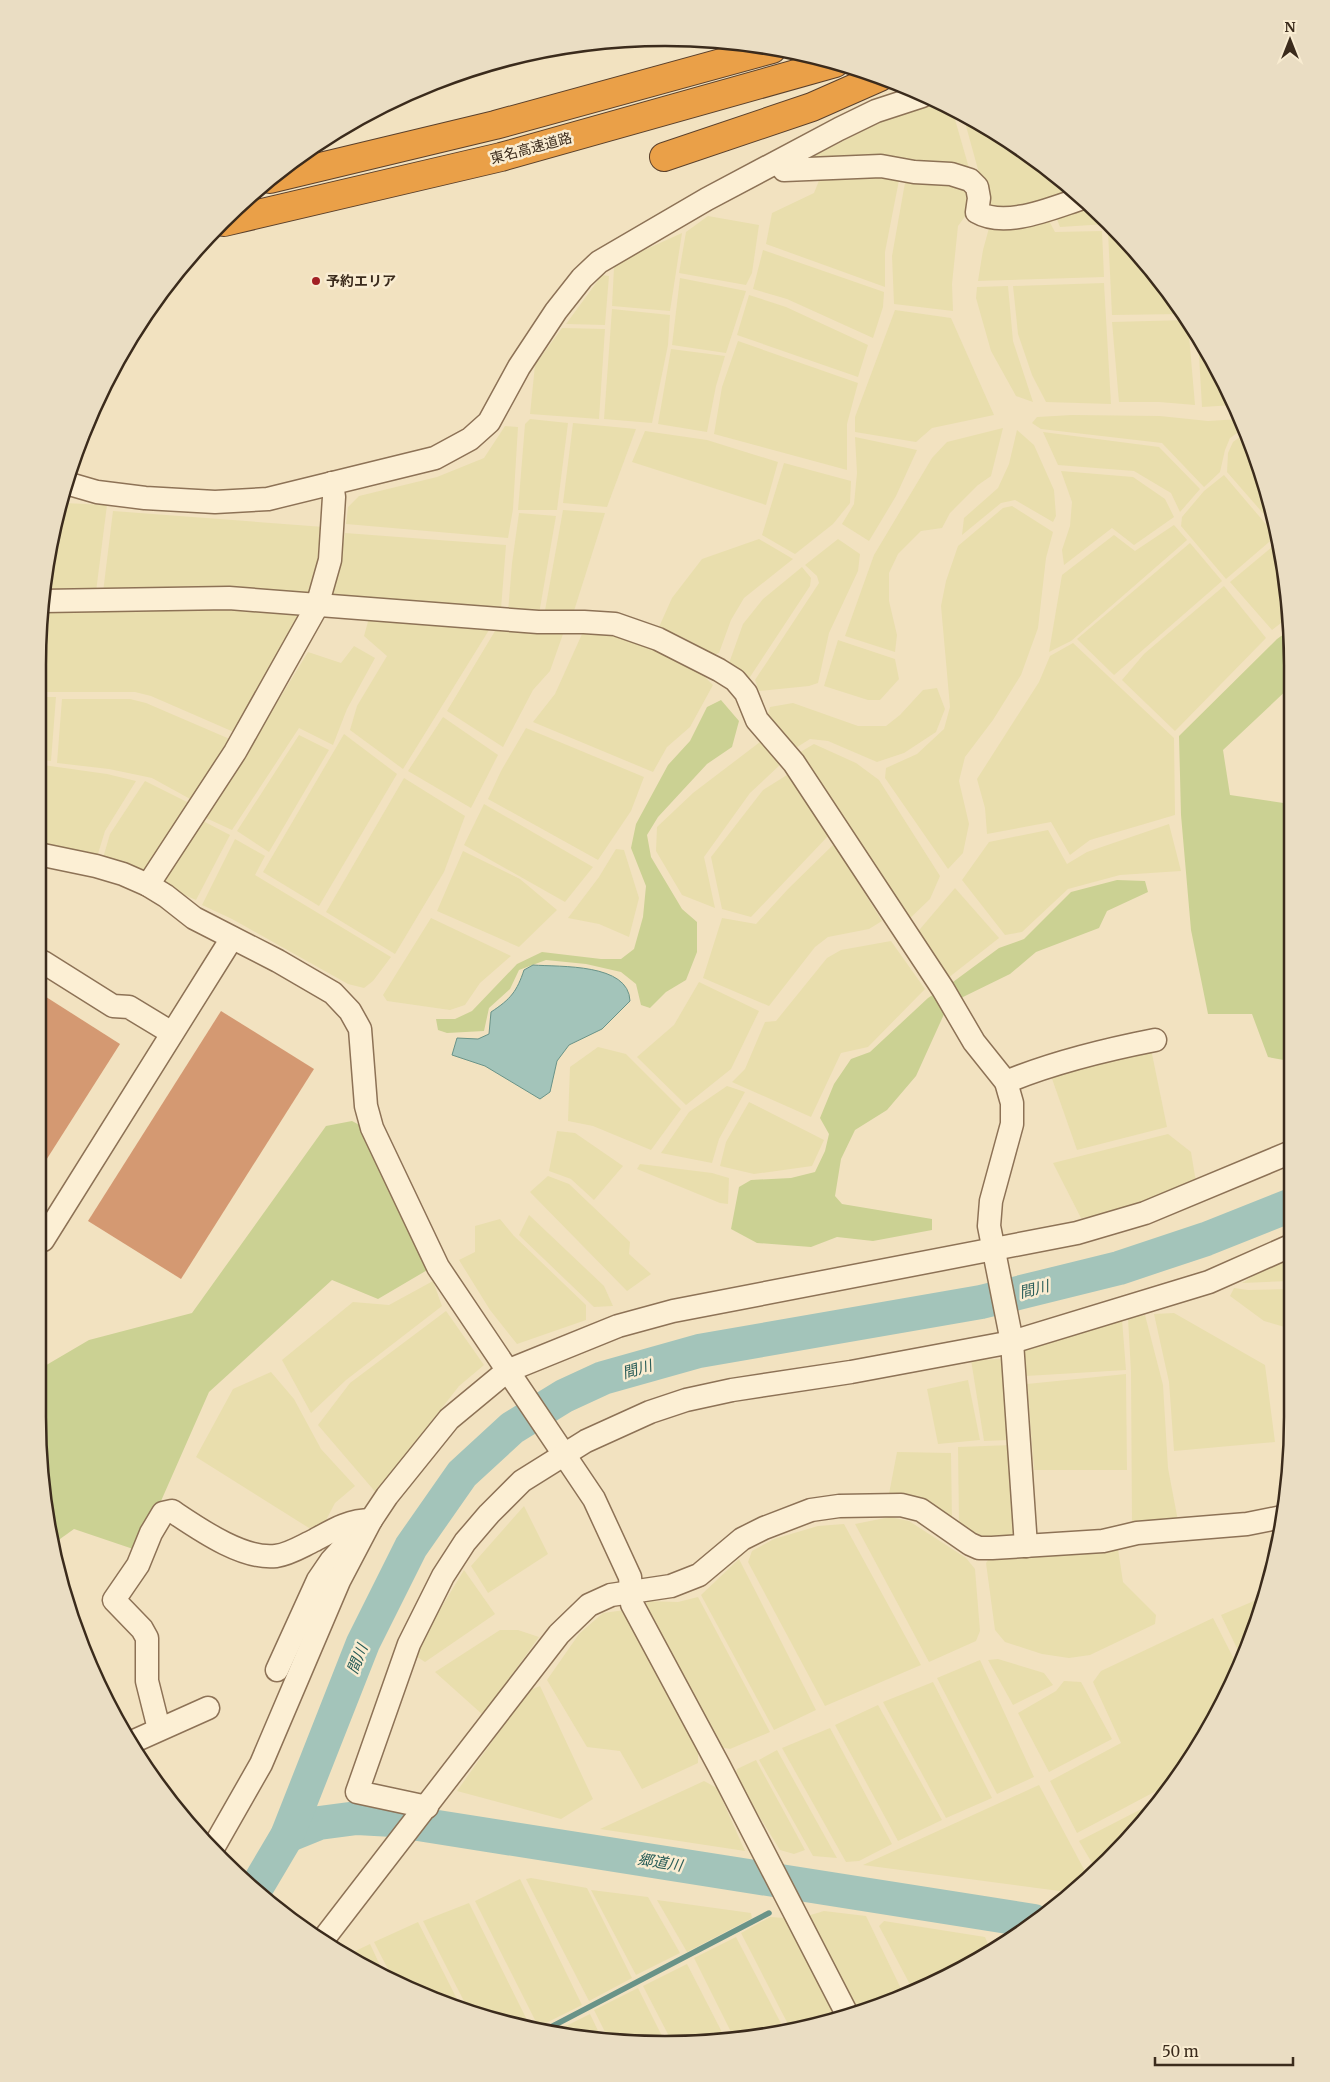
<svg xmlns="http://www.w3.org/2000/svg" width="1330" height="2082" viewBox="0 0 1330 2082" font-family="Merriweather,'Noto Sans JP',serif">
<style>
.farmland{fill:#e9dead}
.green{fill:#cbd193}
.water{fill:#a3c4ba;stroke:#699388}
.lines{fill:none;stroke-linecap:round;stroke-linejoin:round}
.stream{stroke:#699388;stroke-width:5.5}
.river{stroke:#a3c4ba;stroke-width:34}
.building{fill:#d49972}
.minor-casing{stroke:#8d7256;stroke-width:25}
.highway-casing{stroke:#5b402b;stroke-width:30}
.minor{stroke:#fcefd4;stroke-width:22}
.highway{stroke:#eaa048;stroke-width:28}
.poi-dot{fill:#a22024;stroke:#f9ecd1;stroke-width:2}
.labels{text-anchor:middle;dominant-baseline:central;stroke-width:5;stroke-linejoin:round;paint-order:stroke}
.street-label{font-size:14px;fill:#3b2b1c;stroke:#f9ecd1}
.poi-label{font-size:14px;font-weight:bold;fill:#3b2b1c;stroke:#f9ecd1;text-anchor:start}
.water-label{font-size:15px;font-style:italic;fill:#2a5d58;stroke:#f9ecd1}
.rim{fill:none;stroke:#3b2b1c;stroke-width:2.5}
</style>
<rect width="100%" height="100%" fill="#f2e2c0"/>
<g class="farmland">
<path d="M938,103L952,109L969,168L816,163L812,157L883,121Z"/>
<path d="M963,115L979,121L1073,189L1018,208L988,206Z"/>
<path d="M900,175L885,252V287L766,244L772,213L814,193L820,178Z"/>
<path d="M906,177L954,181L967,191L971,208L958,226L952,284L953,311L894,304L892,256Z"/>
<path d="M1089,205L1107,224L1060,227L1055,214Z"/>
<path d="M708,216L759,225L752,273L746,285L679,273L686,232Z"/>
<path d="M1048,219L1055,232L1102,231L1104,277L978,281L983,250L989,228H1009Z"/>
<path d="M1108,232H1115L1163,283L1182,314L1112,315Z"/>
<path d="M682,233L670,311L612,306L614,267L620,261Z"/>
<path d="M763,250L884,292L883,307L873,338L787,299L753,289Z"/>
<path d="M602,275L609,276L605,325L566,324Z"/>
<path d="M680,278L746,291L726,353L672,345Z"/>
<path d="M1104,283L1111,404L1046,402L1032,375L1018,334L1013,286Z"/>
<path d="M1008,286L1013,341L1033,402L1016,396L991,351L976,298L977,287Z"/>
<path d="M749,295L786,307L868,345L858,377L737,335Z"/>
<path d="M612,309L670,315L668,345L652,423L604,419Z"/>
<path d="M895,310L951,318L994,415L932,428L916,442L855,432V417Z"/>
<path d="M1186,320L1188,324L1195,405L1159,402H1119L1112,322Z"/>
<path d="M562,328L605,329L599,419L530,414L535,365Z"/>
<path d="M1198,339L1228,388L1234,405L1202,407Z"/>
<path d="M738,341L858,383L847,424V470L714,434L722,387Z"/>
<path d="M671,349L725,356L716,386L707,432L658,424Z"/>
<path d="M1072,415L1160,416L1208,421L1240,419L1243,429L1230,438L1225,450L1220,472L1204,487L1162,443L1041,429L1032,423L1037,417Z"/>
<path d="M530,419L568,423L557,510H518L525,424Z"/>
<path d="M573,423L636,429L607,507L563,503Z"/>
<path d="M505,426L518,427L513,509L508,538L346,524L348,507L359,496L437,477L484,458Z"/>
<path d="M1003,428L991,476L978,485L950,513L942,528L921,531L898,554L889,573V601L897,635L895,652L845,636L874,555L932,458L947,442Z"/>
<path d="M1017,430L1034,445L1054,490L1056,516L1053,522L1015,500L1001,503L962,535L964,518L998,488L1009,464Z"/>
<path d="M645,431L707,440L778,462L766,505L632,462Z"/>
<path d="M1043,432L1159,447L1200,489L1180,512L1171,493L1134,471L1058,465Z"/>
<path d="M1245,433L1271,503L1275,527L1227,472L1228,453L1233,442Z"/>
<path d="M855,437L917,450L896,496L869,541L842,524L854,504L857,473Z"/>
<path d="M784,463L851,481L850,503L833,524L795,554L762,535Z"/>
<path d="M1061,471L1133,477L1165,499L1174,517L1134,545L1112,528L1064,565L1062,550L1070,526L1072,502Z"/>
<path d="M1224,475L1276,536L1226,579L1181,526L1182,517L1204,491Z"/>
<path d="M64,503L107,505L96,592L51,594Z"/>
<path d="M1012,506L1053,532L1046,558L1038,628L1021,675L993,720L965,757L959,781L969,824L963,853L948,869L885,778L886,768L917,754L944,729L950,707L941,606L946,581L958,546L1003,508Z"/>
<path d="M563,510L605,513L573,614L544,616Z"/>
<path d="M113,511L324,527L319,565L309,600L103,592Z"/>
<path d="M519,513L556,516L539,614L508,612L512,563Z"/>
<path d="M1174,525L1187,540L1071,641L1049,652L1062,575L1114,535L1135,551Z"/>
<path d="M345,533L506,545L501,609L336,601L331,594L338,571Z"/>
<path d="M759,539L793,559L744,598L731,620L719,653L714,655L686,639L659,627L672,598L702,559Z"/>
<path d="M838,539L860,554L858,571L829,633L818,683L809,686L759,691L755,680L819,583L817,576L805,565Z"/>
<path d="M1278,542L1290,616L1272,630L1230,582Z"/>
<path d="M1190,543L1222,581L1114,675L1077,639Z"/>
<path d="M802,567L811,578L810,586L748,680L728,666L743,624L763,599Z"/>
<path d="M1224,586L1266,638L1175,731L1122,680L1144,654Z"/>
<path d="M163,605L298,611L299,622L236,733L151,696L135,692H44L45,610Z"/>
<path d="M369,618L489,630L403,769L350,730L357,706L387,656L364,636Z"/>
<path d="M495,631H542L563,634L550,671L533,690L503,747L447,711Z"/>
<path d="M603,631L658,650L703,675L713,685L690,727L667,747L653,772L533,722L555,694L582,634Z"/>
<path d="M838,640L895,659L899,679L880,700H868L824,686Z"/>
<path d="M1073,643L1174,738L1175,815L1090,840L1070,855L1051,822L987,834L985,808L977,779L1039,682L1050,656Z"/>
<path d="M354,646L375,658L347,709L333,745L299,728L232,830L206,818L308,652L341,663Z"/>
<path d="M937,688L945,709L936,732L904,753L877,762L828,741L810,739L794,749L768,714L770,707L793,703L858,726H886L900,715L923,690Z"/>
<path d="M43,697H56L51,761L43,760Z"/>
<path d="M62,699H130L146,703L232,740L192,800L152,778L109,769L57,763Z"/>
<path d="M443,717L498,755L471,808L408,771Z"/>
<path d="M526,728L644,777L631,811L598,860L488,799L501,771Z"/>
<path d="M344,734L397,774L319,906L263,872Z"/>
<path d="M299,735L329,750L269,852L237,831Z"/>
<path d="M760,742L781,764L750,793L704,857L715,908L682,895L656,851L657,827L693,793Z"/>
<path d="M814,744L856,763L879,780L940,876L930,899L907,921L827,791L797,754Z"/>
<path d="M43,765L107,774L136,781L105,831L97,857L43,846Z"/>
<path d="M787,775L810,802L829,835L751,917L722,909L711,857L763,790Z"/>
<path d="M404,778L465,816L444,872L395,954L326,912Z"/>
<path d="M145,781L189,803L152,862L141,872L103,858L110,834Z"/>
<path d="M484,804L593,867L565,902L464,845Z"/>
<path d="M203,821L230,835L196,900L166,887L162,877Z"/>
<path d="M1169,824L1181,871L1120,875L1068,889L1022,932L1005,935L962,880L989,842L1048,830L1067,864L1087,852Z"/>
<path d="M235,839L265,856L255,875L391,957L373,981L364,988L348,984L232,919L202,905Z"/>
<path d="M834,844L882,921L869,929L828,937L815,947L769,1006L703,978L722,918L756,924L788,889Z"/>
<path d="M616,849L624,850L639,898L629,937L599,924L568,918L599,877Z"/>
<path d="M463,851L520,879L557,910L519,947L437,911Z"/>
<path d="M955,888L999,938L948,978L915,935Z"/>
<path d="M431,918L511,956L480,983L465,1005L450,1010L387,1001L383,995Z"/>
<path d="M891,941L925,989L868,1047L841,1053L811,1117L732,1082L745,1069L765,1022L776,1021L827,958L841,950Z"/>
<path d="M699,982L759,1011L731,1069L686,1105L637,1057L674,1025Z"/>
<path d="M598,1047L626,1054L681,1109L651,1150L593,1126L568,1121L570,1067Z"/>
<path d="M1151,1049L1167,1127L1077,1150L1050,1073Z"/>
<path d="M727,1086L745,1092L719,1139L712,1163L661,1153L689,1112Z"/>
<path d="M749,1102L824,1140L812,1166L754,1174L720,1166L726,1142Z"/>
<path d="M557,1131L575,1133L623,1166L594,1200L571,1179L549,1171Z"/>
<path d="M1168,1134L1191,1152L1196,1182L1135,1209L1081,1218L1053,1163Z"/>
<path d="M640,1164L712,1173L729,1178L728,1204L720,1203L637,1169Z"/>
<path d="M548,1176L569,1184L630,1242L629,1254L651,1274L627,1291L530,1192Z"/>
<path d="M529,1215L604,1286L613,1306L594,1307L519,1235Z"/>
<path d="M500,1219L514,1236L586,1305V1320L517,1344L490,1310L459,1260L475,1252V1226Z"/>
<path d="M1288,1258V1281L1242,1283L1255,1275Z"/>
<path d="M433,1281L442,1306L346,1380L311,1413L282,1360L353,1302L389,1305Z"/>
<path d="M1234,1288L1248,1290L1288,1289V1328L1264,1321L1230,1296Z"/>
<path d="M446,1311L484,1365L459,1386L427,1427L378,1495L318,1425L350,1383Z"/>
<path d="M1174,1313L1265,1365L1275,1442L1174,1451L1169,1382L1154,1314Z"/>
<path d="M1145,1315L1163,1385L1168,1468L1178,1521L1132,1526L1131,1372L1128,1318Z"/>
<path d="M1122,1319L1126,1370L1026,1376L1024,1350Z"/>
<path d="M1003,1359L1009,1440L984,1441L971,1360Z"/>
<path d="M271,1372L294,1399L321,1449L355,1486L335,1503L324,1524L309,1528L196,1457L233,1389Z"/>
<path d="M1126,1374L1127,1470H1034L1027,1384Z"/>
<path d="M968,1380L980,1440L938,1444L927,1389Z"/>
<path d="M1012,1445L1016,1529L1010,1537L987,1538L959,1526L958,1447Z"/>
<path d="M897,1452L951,1453L952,1521L925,1500L889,1494Z"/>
<path d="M524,1506L548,1554L488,1593L471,1566Z"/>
<path d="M890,1517L909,1521L966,1558L975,1569L980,1631L976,1641L929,1662L855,1524Z"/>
<path d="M844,1524L921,1665L825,1706L748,1562L752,1551L774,1539L818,1526Z"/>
<path d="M1118,1549L1123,1582L1156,1615L1155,1624L1090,1655L1069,1658L1042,1654L1005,1642L995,1630L986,1563L991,1556Z"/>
<path d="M739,1559L816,1710L774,1730L701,1595Z"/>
<path d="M464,1570L495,1614L425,1662L413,1654Z"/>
<path d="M698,1597L770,1732L730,1749L720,1747L649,1614L646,1601L678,1602Z"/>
<path d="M1261,1598L1245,1657L1243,1661L1221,1615Z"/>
<path d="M625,1610L698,1750V1763L642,1789L620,1751L587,1747L547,1680L579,1634L603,1613Z"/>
<path d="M1213,1618L1239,1669L1187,1765L1175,1781L1077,1833L1050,1781L1121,1743L1093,1682L1101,1671Z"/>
<path d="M500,1630H518L539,1637L483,1715L435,1672Z"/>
<path d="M998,1659L1044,1673L1053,1685L1013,1705L988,1660Z"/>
<path d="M980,1660L1034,1777L997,1794L937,1678Z"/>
<path d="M1064,1681L1081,1682L1112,1739L1049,1772L1018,1713L1056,1691Z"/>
<path d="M933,1682L992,1798L946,1818L883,1702Z"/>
<path d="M540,1686L593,1799L561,1819L457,1791L528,1691Z"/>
<path d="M878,1705L942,1820L898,1841L835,1725Z"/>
<path d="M830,1728L892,1844L859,1861L846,1862L782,1748Z"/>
<path d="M777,1750L837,1858L813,1856L759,1760Z"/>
<path d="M756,1760L805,1850L794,1854L780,1850L735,1777L737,1769Z"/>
<path d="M704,1781L717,1788L745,1851L600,1829Z"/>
<path d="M1039,1785L1087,1875L1067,1892L863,1865Z"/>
<path d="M1161,1799L1137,1831L1095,1868L1079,1841Z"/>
<path d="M531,1878L587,1888L632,1978L589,2001L526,1879Z"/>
<path d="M520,1879L582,2005L540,2026H538L475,1901Z"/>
<path d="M591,1890L648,1897L680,1953L636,1975Z"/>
<path d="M657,1900L751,1913L752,1918L687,1952Z"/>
<path d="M469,1903L529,2024L470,2013L423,1921Z"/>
<path d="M824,1911L866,1916L905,1997L857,2013L807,1916Z"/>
<path d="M770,1917L785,1918L841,2019L791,2030L741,1933Z"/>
<path d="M884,1921L985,1937L991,1951L914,1992L879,1926Z"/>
<path d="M418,1922L463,2011L393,1979L374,1942Z"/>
<path d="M736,1937L785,2031L747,2039L735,2040L694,1958Z"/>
<path d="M370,1944L385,1976L345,1956Z"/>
<path d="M687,1964L726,2040L672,2042L643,1986Z"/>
<path d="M638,1988L665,2042L624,2043L609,2040L594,2010Z"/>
<path d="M590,2014L602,2039L558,2030Z"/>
</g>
<g class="green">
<path d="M1291,629V686L1223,750L1230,795L1290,804L1289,1061L1268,1057L1252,1014H1208L1191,930L1181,815L1179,736L1277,639Z"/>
<path d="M721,700L739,721L732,747L707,764L658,817L647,835L651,857L682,909L697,922V952L686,980L666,992L650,1008L641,1005L636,984L621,972L586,964L546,960L519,970L510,989L489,1008L484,1031L447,1033L438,1030L436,1019H455L472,1011L517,964L542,952L601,959H621L634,949L643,917L646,886L631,848L636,824L668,765L690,741L707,707Z"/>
<path d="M1117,880L1145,881L1148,892L1107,911L1099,928L1036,952L1010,974L963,997L945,1012L916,1076L887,1110L855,1130L841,1159L835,1196L842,1204L932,1219V1230L873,1241L837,1237L811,1247L757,1243L731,1229L739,1187L751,1180L791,1178L815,1172L825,1151L829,1134L820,1118L834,1084L851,1059L870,1052L928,998L953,982L999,948L1024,939L1071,892Z"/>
<path d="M352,1121L367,1129L429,1269L378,1299L332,1280L209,1392L139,1551L74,1529L53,1544L43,1499V1367L89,1340L192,1313L326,1126Z"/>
</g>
<path class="water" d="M533,965C560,967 629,963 630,1001L602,1029L569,1045L557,1061L550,1092L540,1099L485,1066L452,1055L457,1038L478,1039L489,1034L491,1012C511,999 517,991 524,970Z"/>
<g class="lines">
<path class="stream" d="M549,2028L769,1913"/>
<g class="river">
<path d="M287,1836L319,1823L357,1818L393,1820L1034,1921"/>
<path d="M255,1890L287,1836L363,1643L411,1547L462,1474L512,1428L564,1396L603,1378L699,1351L981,1302L1119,1268L1206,1239L1289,1206"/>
</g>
</g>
<g class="building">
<path d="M43,995L120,1044L43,1165Z"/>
<path d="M221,1011L314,1069L181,1279L88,1221Z"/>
</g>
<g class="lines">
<g class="minor-casing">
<g id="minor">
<path d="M778,162L784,170L881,166L914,172L951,174L970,180L977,187L979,198L977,212C1006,229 1054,207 1083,198"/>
<path d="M66,483L97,492L145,498L215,502L268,499L435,458L470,439L489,422L519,367L556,311L582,278L599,262L707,199L839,129L876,111L922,96"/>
<path d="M43,601L229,598L538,622H584L615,624L658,639L719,670L735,680L746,693L757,720L794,763L943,989L974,1042L1006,1082L1012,1103V1124L991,1201L989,1226L1012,1342L1026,1546"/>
<path d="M43,855L96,866L123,874L148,885L166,896L194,918L278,961L333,993L350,1011L360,1029L366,1106L372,1128L438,1267L594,1499L630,1577L632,1604L719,1766L848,2016"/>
<path d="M148,885L235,752L317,606L330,560L334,497L332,483"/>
<path d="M43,962L113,1006L129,1007L172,1033"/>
<path d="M1006,1082C1054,1062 1104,1050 1155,1040"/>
<path d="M43,1240L232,938"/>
<path d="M277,1670L318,1580L331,1561L352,1538"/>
<path d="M159,1729L147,1681V1638L142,1629L114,1600L138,1565L151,1533L163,1513L172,1511C199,1529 243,1560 276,1556C290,1554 302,1546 315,1540C333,1530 349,1520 371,1520"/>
<path d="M132,1742L208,1708"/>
<path d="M427,1807L357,1792L409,1644L443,1576L465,1542L489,1514L522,1481L586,1441L650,1412L686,1400L732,1390L851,1372L1012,1342L1209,1282L1288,1247"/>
<path d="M212,1850L261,1764L339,1581L371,1520L387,1496L449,1419L507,1371L618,1326L673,1311L1077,1233L1145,1213L1289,1153"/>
<path d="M322,1941L559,1634L589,1605L611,1595L671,1586L699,1575L742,1539L764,1528L811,1510L839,1506L901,1505L921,1510L970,1544L979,1548H992L1103,1541L1137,1533L1247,1524L1282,1517"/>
</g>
</g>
<g class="highway-casing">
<g id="highway">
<path d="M664,157L812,107L880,77"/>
<path d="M270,179L495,125L772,49"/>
<path d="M224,222L501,157L835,63"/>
</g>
</g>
<use href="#minor" class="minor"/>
<use href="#highway" class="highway"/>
</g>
<circle class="poi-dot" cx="316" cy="281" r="5"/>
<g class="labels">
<g class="street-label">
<text transform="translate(531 148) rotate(-15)">東名高速道路</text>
</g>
<g class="poi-label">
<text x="326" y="281">予約エリア</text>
</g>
<g class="water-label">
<text transform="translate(1034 1289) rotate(-14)">間川</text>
<text transform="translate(637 1369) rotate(-16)">間川</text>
<text transform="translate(357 1659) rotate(-68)">間川</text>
<text transform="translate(660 1862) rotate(9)">郷道川</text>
</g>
</g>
<path d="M0 0H1330V2082H0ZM665 46H665A619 619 0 0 1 1284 665V1417A619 619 0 0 1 665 2036H665A619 619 0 0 1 46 1417V665A619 619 0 0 1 665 46Z" fill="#eaddc3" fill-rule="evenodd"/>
<path class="rim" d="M665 46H665A619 619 0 0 1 1284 665V1417A619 619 0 0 1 665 2036H665A619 619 0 0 1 46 1417V665A619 619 0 0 1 665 46Z"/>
<g transform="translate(1290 40)" stroke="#f9ecd1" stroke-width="4" paint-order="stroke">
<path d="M0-4L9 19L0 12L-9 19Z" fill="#3b2b1c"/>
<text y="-8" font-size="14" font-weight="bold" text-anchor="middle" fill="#3b2b1c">N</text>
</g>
<path d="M1155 2057v8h138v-8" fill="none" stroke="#3b2b1c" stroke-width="2.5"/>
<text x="1162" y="2057" font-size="15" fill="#3b2b1c" stroke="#f9ecd1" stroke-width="4" paint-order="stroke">50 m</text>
</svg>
